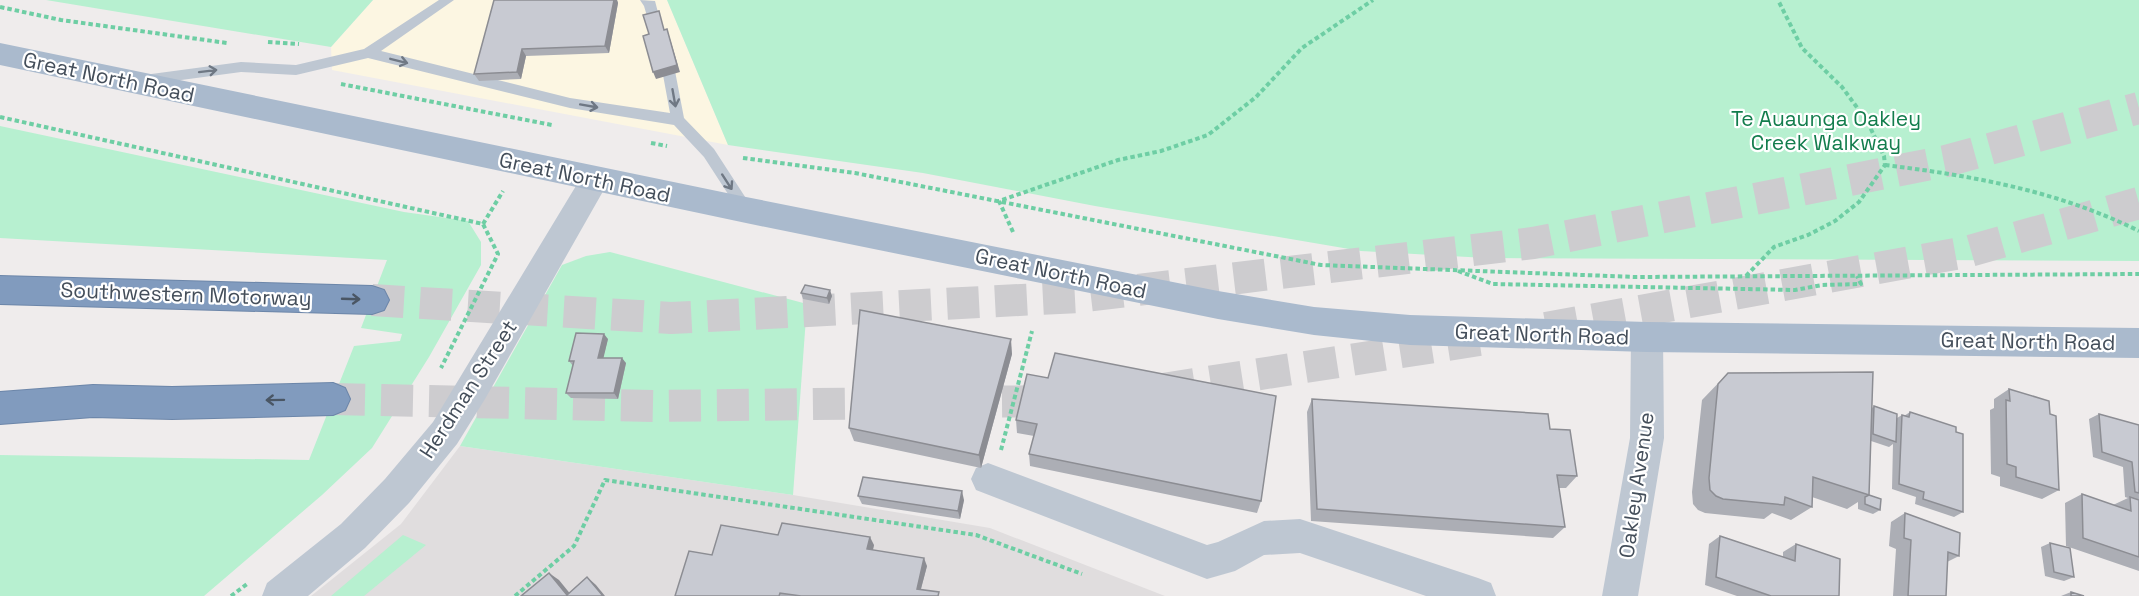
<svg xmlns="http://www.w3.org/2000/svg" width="2139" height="596" viewBox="0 0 2139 596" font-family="'Space Grotesk',sans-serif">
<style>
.commercial{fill:#fcf6e2}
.education{fill:#e0ddde}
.green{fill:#b7f0d0}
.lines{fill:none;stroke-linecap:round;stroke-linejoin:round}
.highway-tunnel{stroke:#cdcccf;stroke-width:32;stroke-dasharray:32 16;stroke-linecap:butt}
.highway-casing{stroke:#6c86a9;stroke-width:2}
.path{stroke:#6ecea4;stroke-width:4;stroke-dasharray:4.5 3;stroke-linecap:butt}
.lane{fill:#bec7d2;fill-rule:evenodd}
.street{fill:#bec7d2;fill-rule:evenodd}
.primary{fill:#aabacd;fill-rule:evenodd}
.highway{fill:#819bbe;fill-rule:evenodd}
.wall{fill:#acaeb5}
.shaded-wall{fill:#8c8d93}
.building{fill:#c8cad2;stroke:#8c8d93;stroke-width:1.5}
.oneway{stroke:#6f7884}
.oneway2{stroke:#4a5664}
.labels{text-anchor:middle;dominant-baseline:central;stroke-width:4.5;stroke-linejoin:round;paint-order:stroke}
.street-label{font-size:21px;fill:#444e5a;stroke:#fff}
.park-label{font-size:21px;fill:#137d4d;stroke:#fff}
</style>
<rect width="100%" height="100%" fill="#efecec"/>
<path class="commercial" d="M373,0H667L728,145L332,70L331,47Z"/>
<path class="education" d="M460,446L793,495L990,528L1165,596H311L401,524Z"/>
<g class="green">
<path d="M46,0H373L331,47Z"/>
<path d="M667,0H2139V261L1486,258L1361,251L1095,206L923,173L728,145Z"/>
<path d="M0,126L404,212L468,221L481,242V265L429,357L372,448L322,495L204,596H0V455L309,460L354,346L400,341L402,334L361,328L387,260L0,238Z"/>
<path d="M610,252L807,304L793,495L460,446L562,265L586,256Z"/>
<path d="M403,535L426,545L364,596H331Z"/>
</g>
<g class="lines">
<g class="highway-tunnel">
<path d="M372,300L671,318L1078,297L1533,243L1946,161L2139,108"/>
<path d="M1546,328L1966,252L2139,203"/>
<path d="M1163,389L1486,339"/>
<path d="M333,399L654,406L897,403"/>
<path d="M954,402L1065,401"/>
</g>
<g class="highway-casing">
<g id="highway">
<path d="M0,276L372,286L384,290L389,300L384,310L372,314L0,304Z"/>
<path d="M333,383L345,388L350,399L345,410L333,415L172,419L93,417L0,424V392L93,385L172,387Z"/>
</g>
</g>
<g class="path">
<path d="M0,7L61,20L227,43"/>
<path d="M268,42L299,44"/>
<path d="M341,84L552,125"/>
<path d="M0,117L483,224L498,254L441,368"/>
<path d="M651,143L667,146"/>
<path d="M743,158L855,173L1321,265L1636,277L2139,274"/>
<path d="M1885,165C1974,176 2058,191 2139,231"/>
<path d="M483,224L503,191"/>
<path d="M1013,232L999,201L1118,160L1161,151L1208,135L1256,97L1302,48L1373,0"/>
<path d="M1458,271L1493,284L1795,290L1822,285L1861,284L1857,276"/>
<path d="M1746,276L1774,247L1808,235L1835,221L1859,202L1885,165L1884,156L1867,121L1842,87L1802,48L1778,0"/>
<path d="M1001,450L1032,331"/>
<path d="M231,596L247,584"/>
<path d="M515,596L574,546L605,480L976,535L1082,574"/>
</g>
<g class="lane">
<path d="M439,0H454L381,51L570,98L670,113L663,75L665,71H675L684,118L714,149L751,206L753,210L751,214H741L704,157L674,125L570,108L368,58L296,75L241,72L144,85L137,80L144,75L241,62L296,65L364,49Z"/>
<path d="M640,0L655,1L660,20L659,23H649L644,6Z"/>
</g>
<g class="street">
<path d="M595,167L605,171L610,179L485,399L457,444L409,503L365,548L308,596H262L267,583L341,524L385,479L433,422L585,171Z"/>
<path d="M1647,323L1658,327L1663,337L1664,438L1638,596H1602L1630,438L1631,337L1636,327Z"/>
<path d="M988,463L1207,545L1218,542L1264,521L1300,519L1478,578L1491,583L1496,596H1426L1300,553L1264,555L1235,571L1207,579L976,490L971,479L976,468Z"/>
</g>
<path class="primary" d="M0,43L746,197L1218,291L1314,307L1410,315L1647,322L2139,328V358L1647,352L1410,345L1314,335L1218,319L746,223L0,65Z"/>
<use href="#highway" class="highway"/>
</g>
<g class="wall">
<path d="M494,0H617L618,3L609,53L526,56L521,79L479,81L474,74Z"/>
<path d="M801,293L832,296L829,304L803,299Z"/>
<path d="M608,339L603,358L626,363L618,399L571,398L566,393L573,366L569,361Z"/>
<path d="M1012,354L981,468L854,441L849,428Z"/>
<path d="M1728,373L1872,408L1874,406L1897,418L1902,415L1904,416L1910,412L1963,512L1954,517L1915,504L1916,497L1892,489L1893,444L1889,447L1871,441L1869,495L1880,510L1873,514L1858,509V502L1847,509L1812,497V507L1791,520L1772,513L1764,519L1705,513L1698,510L1693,504L1692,492L1702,400Z"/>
<path d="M1027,374L1261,501L1257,513L1030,466L1029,454L1034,436L1017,433L1016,420Z"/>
<path d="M2009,389L2050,414L2059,490L2042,499L2000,486V477L1991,474L1990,410L1994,408V399Z"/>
<path d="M1312,399L1577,476L1566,488H1559L1565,527L1553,538L1311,521L1307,412Z"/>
<path d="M2099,414L2139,425V571L2066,546L2065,503L2082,494L2113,505L2128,498L2125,497L2123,467L2093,457L2089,419Z"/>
<path d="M858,496L964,500L960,519L862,504Z"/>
<path d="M1905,513L1959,556L1947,562L1946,596H1893L1896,549L1889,546L1891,522Z"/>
<path d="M778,535L874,545L873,550L927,566L921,589L940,596H675L712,555Z"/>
<path d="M1720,536L1783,557V552L1796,544L1839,596H1737L1705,585L1709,544Z"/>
<path d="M2050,543L2074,577L2064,581L2045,576L2041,547Z"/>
<path d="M2071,592L2084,596H2061Z"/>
</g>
<g class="shaded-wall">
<path d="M614,0H617L618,3L609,53L605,46Z"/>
<path d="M667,29L680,72L656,79L653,72Z"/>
<path d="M522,49L526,56L521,79L517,72Z"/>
<path d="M830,290L832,296L829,304L827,298Z"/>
<path d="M604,334L608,339L602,364L598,358Z"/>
<path d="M1011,339L1012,354L981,468L979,455Z"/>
<path d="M622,358L626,363L618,399L614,393Z"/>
<path d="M962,491L964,500L960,519L958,511Z"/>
<path d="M870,537L874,545L871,557L867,549Z"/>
<path d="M924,558L927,566L919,596L917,589Z"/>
<path d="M549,573L559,580L572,596L567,595Z"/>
<path d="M587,577L596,585L605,596H603Z"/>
</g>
<g class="building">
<path d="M494,0H614L605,46L522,49L517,72L474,74Z"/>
<path d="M659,11L664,30L667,29L677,65L653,72L643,36L649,34L643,15Z"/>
<path d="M805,285L830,290L827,298L801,293Z"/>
<path d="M860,310L1011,339L979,455L849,428Z"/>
<path d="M576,333L604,334L598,358H622L614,393H566L574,361H569Z"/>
<path d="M1055,353L1276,396L1261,501L1029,454L1037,424L1016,420L1027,374L1048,378Z"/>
<path d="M1873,372L1869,495L1813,477L1812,507L1785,497L1784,505L1723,499L1716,496L1710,490L1709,478L1718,384L1728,373Z"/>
<path d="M2009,389L2049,401L2050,414L2056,416L2059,490L2016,477V467L2007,464L2006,400L2010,401Z"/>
<path d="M1312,399L1548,414L1550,429L1570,430L1577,476L1557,475L1565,527L1317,509Z"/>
<path d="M1874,406L1897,414L1896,442L1873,434Z"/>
<path d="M1910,412L1956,427V432L1963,434V512L1923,499L1924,492L1899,484L1902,415L1909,417Z"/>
<path d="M2099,414L2139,425V493L2135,492L2132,462L2102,452Z"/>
<path d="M863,477L962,491L958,511L858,496Z"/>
<path d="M2082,494L2131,511L2130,497L2139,500V557L2083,538Z"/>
<path d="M1869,495L1881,499L1880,510L1865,504V497Z"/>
<path d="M1905,513L1960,533L1959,556L1948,552L1946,596H1908L1911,540L1904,538Z"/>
<path d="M782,523L870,537L867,549L924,558L917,589L939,592L938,596H801L780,593L779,596H675L689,551L712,555L721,525L778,535Z"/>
<path d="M1720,536L1795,561L1796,544L1840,559L1839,596H1771L1716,577Z"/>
<path d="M2050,543L2070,548L2074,577L2054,572Z"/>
<path d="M549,573L567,595L587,577L603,596H521Z"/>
<path d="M2071,592L2084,596H2071Z"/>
</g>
<defs><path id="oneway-shaft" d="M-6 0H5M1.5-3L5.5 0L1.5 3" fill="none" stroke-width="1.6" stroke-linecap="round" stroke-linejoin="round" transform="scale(1.5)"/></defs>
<g class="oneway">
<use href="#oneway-shaft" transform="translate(399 61) rotate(14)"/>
<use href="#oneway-shaft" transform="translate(208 71) rotate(-7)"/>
<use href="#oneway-shaft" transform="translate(674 98) rotate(80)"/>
<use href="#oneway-shaft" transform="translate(589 106) rotate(10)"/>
<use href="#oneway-shaft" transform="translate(727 182) rotate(57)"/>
</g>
<g class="oneway2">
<use href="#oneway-shaft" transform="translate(351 299) rotate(2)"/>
<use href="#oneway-shaft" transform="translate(275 400) rotate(179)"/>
</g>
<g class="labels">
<g class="street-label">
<text transform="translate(109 77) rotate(12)">Great North Road</text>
<text transform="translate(585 177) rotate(12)">Great North Road</text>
<text transform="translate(1061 273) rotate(12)">Great North Road</text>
<text transform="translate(186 294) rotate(2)">Southwestern Motorway</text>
<text transform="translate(1542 334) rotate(2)">Great North Road</text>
<text transform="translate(2028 341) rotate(1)">Great North Road</text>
<text transform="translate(468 389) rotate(-57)">Herdman Street</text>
<text transform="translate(1636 485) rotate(-82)">Oakley Avenue</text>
</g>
<g class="park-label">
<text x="1826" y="118">Te Auaunga Oakley<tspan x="1826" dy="24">Creek Walkway</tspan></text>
</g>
</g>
</svg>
